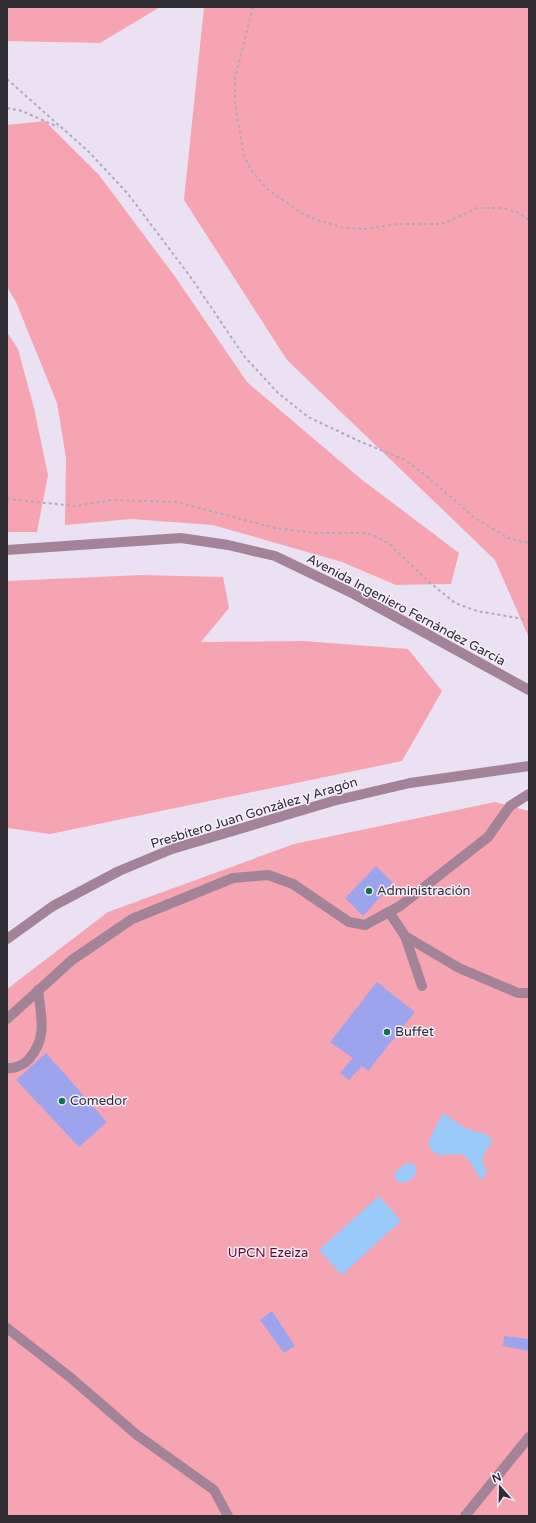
<svg xmlns="http://www.w3.org/2000/svg" width="536" height="1523" viewBox="0 0 536 1523" font-family="'Varela Round',sans-serif">
<style>
.green{fill:#f6a4b2}
.water{fill:#9acafa}
.building{fill:#9da4ee}
.lines{fill:none;stroke-linecap:round;stroke-linejoin:round}
.path{stroke:#b0a9b7;stroke-width:2;stroke-dasharray:3 3;stroke-linecap:butt}
.minor{stroke:#a28398;stroke-width:10}
.poi-dot{fill:#0d734b;stroke:#f6effd;stroke-width:1.5}
.labels{text-anchor:middle;dominant-baseline:central;stroke-width:3;stroke-linejoin:round;paint-order:stroke}
.street-label{font-size:13px;fill:#2f2c32;stroke:#f6effd}
.poi-label{font-size:13px;fill:#2f2c32;stroke:#f6effd;text-anchor:start}
.park-label{font-size:13px;fill:#690028;stroke:#f6effd}
</style>
<rect width="100%" height="100%" fill="#eae1f2"/>
<g class="green">
<path d="M7,7H160L100,43L7,41Z"/>
<path d="M204,7H529V638L495,560L287,360L184,200Z"/>
<path d="M45,121L99,175L176,278L247,382L361,479L459,553L451,584L396,585L342,562L213,525L131,519L65,525L66,458L57,403L16,302L7,287V125Z"/>
<path d="M7,332L18,349L34,408L48,475L37,532H7Z"/>
<path d="M141,575L223,577L229,608L201,642L303,641L408,649L442,691L402,761L50,834L7,828V581Z"/>
<path d="M495,802L529,811V1516H7V989L108,912L294,844Z"/>
</g>
<g class="water">
<path d="M444,1113C458,1123 467,1132 485,1133L493,1141C485,1153 478,1156 487,1171L484,1178L481,1179C472,1170 474,1161 461,1154L439,1155L431,1150L428,1142L442,1115Z"/>
<path d="M406,1163L414,1164L417,1171C414,1179 407,1184 398,1182L395,1179V1172Z"/>
<path d="M379,1196L401,1221L342,1275L319,1250Z"/>
</g>
<g class="building">
<path d="M376,866L393,883L363,916L345,898Z"/>
<path d="M377,982L415,1012L368,1071L362,1066L349,1080L340,1073L353,1058L330,1042Z"/>
<path d="M46,1053L107,1122L79,1147L16,1080Z"/>
<path d="M272,1311L295,1346L284,1353L260,1320Z"/>
<path d="M504,1336L529,1339V1351L503,1346Z"/>
</g>
<g class="lines">
<g class="path">
<path d="M253,7L235,78V104L244,156L251,170L266,188L301,213L320,221L345,228L364,229L397,224H442L477,208H503L519,213L529,220"/>
<path d="M7,79L89,152L128,194L192,279L244,356L277,392L308,417L359,441L405,460L429,478L475,518L508,538L529,543"/>
<path d="M7,108L22,111L58,127"/>
<path d="M7,499L76,506L111,500L177,502L275,528L316,533H367L377,537L389,544L428,581L455,603L477,611L529,620"/>
</g>
<g class="minor">
<path d="M7,550L181,538L228,545L275,556L354,594L529,690"/>
<path d="M389,912L405,936L422,986"/>
<path d="M405,936L459,968L518,993H529"/>
<path d="M7,939L53,906L119,871L172,849L333,801L410,783L529,766"/>
<path d="M7,1019L72,960L132,919L233,878L268,875L293,884L349,922L365,925L400,906L488,837L510,806L529,794"/>
<path d="M7,1068C16,1069 23,1065 29,1059C48,1037 41,1017 38,990"/>
<path d="M7,1328L71,1378L137,1435L214,1490L228,1516"/>
<path d="M465,1516L529,1437"/>
</g>
</g>
<g class="poi-dot">
<circle cx="369" cy="891" r="4"/>
<circle cx="387" cy="1032" r="4"/>
<circle cx="62" cy="1101" r="4"/>
</g>
<g class="labels">
<g class="street-label">
<text transform="translate(406 610) rotate(28)">Avenida Ingeniero Fernández García</text>
<text transform="translate(254 813) rotate(-17)">Presbítero Juan González y Aragón</text>
</g>
<g class="poi-label">
<text x="377" y="891">Administración</text>
<text x="395" y="1032">Buffet</text>
<text x="70" y="1101">Comedor</text>
</g>
<g class="park-label">
<text x="268" y="1253">UPCN Ezeiza</text>
</g>
</g>
<rect width="536" height="1523" fill="none" stroke="#2f2c32" stroke-width="16"/>
<g transform="translate(500 1487) rotate(340)" stroke="#f6effd" stroke-width="3" paint-order="stroke">
<path d="M0-3L7 15L0 10L-7 15Z" fill="#2f2c32"/>
<text y="-6" font-size="11" font-weight="bold" text-anchor="middle" fill="#2f2c32">N</text>
</g>
</svg>
